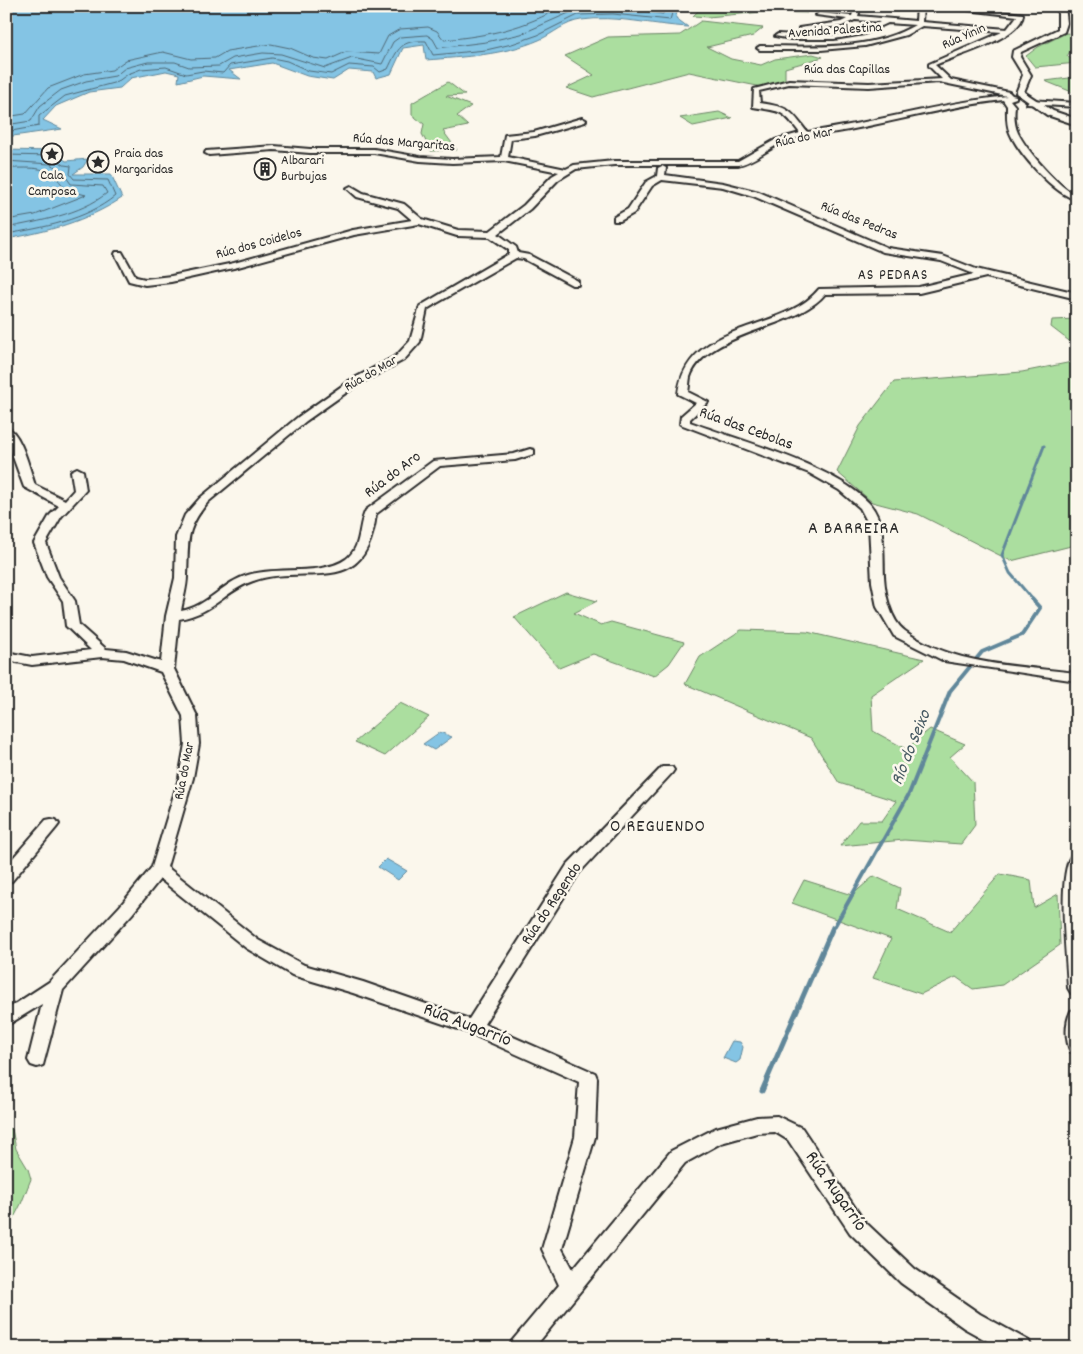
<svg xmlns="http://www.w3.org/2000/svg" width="1083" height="1354" viewBox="0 0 1083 1354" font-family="Dekko,sans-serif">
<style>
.green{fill:#abde9f;stroke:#6b8465}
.water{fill:#84c4e4;stroke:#60879a}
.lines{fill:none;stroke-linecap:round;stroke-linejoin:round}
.shore{stroke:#4f6875;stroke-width:1}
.stream-far2{stroke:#60879a;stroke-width:3}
.stream-far1{stroke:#60879a;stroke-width:4}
.stream{stroke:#60879a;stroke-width:5}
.minor-casing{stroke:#2b2b2b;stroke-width:4}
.major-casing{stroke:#2b2b2b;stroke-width:4}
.minor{fill:#fbf7ec;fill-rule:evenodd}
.major{fill:#fbf7ec;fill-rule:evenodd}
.labels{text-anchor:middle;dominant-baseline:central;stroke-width:5;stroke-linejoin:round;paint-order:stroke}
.far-street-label{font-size:14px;fill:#2b2b2b;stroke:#fbf7ec}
.far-poi-label{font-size:14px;fill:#2b2b2b;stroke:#fbf7ec;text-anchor:start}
.far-neighbourhood-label{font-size:15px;letter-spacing:1px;fill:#2b2b2b;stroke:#fbf7ec}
.street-label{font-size:16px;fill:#2b2b2b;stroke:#fbf7ec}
.neighbourhood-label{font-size:18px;letter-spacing:1px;fill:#2b2b2b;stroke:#fbf7ec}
.water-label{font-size:18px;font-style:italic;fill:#465962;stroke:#fbf7ec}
.near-street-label{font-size:19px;fill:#2b2b2b;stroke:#fbf7ec}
</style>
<rect width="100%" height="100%" fill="#fbf7ec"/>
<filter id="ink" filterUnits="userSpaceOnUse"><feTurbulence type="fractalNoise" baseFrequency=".02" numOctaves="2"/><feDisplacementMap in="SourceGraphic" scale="10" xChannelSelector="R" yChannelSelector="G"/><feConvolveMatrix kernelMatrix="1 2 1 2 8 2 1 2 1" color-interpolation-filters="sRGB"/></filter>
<g filter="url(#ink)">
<g class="green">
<path d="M703,6H792L807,13L761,12L708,17L693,16Z"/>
<path d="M701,21L763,28L753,36L707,47L731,59L761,65L775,59L813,54L823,57L785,68V80L762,87L689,72L593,97L566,88L594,75L565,56L608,37L680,35Z"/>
<path d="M1066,33L1077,34V42L1067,56L1077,63L1035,67L1026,56L1038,47Z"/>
<path d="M1077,77V94L1045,81Z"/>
<path d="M448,82L465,95L446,96L471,106L457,116L468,126L443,131L457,150L431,151L422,134L424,124L412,115V103Z"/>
<path d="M719,112L732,118L693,126L680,118Z"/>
<path d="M1077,319V347L1051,327L1052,320Z"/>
<path d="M1077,361V541L1071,546L1011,561L918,514L872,502L837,472L860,426L894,382L1022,372Z"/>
<path d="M566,592L597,601L574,613L601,625L611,622L684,642L669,664L654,676L593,654L559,668L514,617Z"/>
<path d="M741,630L807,632L924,659L871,695L873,731L906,749L930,729L965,744L950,757L973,782L975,825L961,844L904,840L840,846L859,821H882L896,801L839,783L811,738L685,684L700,657Z"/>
<path d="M400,703L429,717L385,756L355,742Z"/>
<path d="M1000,874L1031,880L1034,908L1058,894L1060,945L1002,985L973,989L956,977L921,994L873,978L891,939L792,903L804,880L852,895L874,876L900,888L897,909L950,932Z"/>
<path d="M6,1128L12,1129L16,1149L28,1169L31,1179L21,1204L6,1233Z"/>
</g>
<g class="water">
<path d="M6,6H685L677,10L676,18L688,27C652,25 616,15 581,20C565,22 553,34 539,40C504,55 464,57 426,60L424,45L403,48L391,74L376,78L373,72L349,70L333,80L307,76L272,63L229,70L241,79L203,76L178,82L179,74L166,71L131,78L120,88L89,92L56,106L43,120L62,129L6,137Z"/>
<path d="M6,150L54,151L66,161L88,159L83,167L73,174H111L122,198C87,221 47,232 6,239Z"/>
<path d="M440,732L452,737L434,750L423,744Z"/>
<path d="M386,859L407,871L398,880L378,867Z"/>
<path d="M732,1041L740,1042L743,1047L740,1060L736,1063L723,1058Z"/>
</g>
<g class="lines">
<g class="shore">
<path d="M6,117L25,114L48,88L84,74L112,70L126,60L163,52L191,59L215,58L227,51L271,44L290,48L313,58L328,60L346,52L379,54L388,36L400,29L428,27L437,31L444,40C492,35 521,29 564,6"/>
<path d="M6,125L31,121L40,106L61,90L86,81L115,76L125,68L148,62H175L189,67L219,66L233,58L263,53L281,54L325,68L352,58L382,64L393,42L400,37L427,35L433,39L438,48L486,42L521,34L578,9L621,8L663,14L666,6"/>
<path d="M6,132L39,126V116L65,96L117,82L128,74L141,69L166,67L186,74L203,71L223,73L230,65L272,58L287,61L309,71L331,74L349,65L374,67L380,72L388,69C398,48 401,40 426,41L433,55L486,50L512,44L538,35L578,15L613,14L670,20L674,6"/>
<path d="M6,155L52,156L64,165L71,166L70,174L74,179L108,180L115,196C86,220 42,228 6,234"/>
<path d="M6,161L50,164L62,171L71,184L103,186L107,193C80,215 39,221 6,228"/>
<path d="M6,168C36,169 48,163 66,190L86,195L35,215L6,220"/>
</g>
<path class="stream-far2" d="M1033,600L1010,573L1002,555L1044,446"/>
<path class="stream-far1" d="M833,929L909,794L950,691L982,652L1022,635L1040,608L1032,599"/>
<path class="stream" d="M762,1091L833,927"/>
<g class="minor-casing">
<g id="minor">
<path d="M855,6H861L858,16L916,21L917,6H923L922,22L1007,29L1017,16L934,6H956L1023,14C1023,38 955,56 935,65L951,80L1009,92L1012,95L1016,96V98L1010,100L1015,106C1014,116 1014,124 1018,133C1025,148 1061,191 1077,195V200C1054,194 1019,154 1010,133C1006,124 1007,115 1007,106L1003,100C951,106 900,120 849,130C829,134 808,134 789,140C770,146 757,161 738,165H614L576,169L558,180L530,209L498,234L516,247L518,253L529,255L578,281V285H572L524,259L516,258L437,303L427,309L420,342L404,360L357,385L306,421L208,502C184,531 189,541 187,576C187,587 183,599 181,611C207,607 223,582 248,575C277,566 322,576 346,559C363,546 357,527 366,510L433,461L514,454L530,449L534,450V454L515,460L440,466L376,514C366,601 308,562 253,581C224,591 215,613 179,619L174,669L197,716L199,744L193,778L167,867L258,940L304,965L363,982L469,1019L567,865L662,767H672L674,770L672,773L579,873L484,1024L595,1073L597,1078L595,1137L562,1249L573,1269L671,1151L716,1128L757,1117L777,1116L802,1128L864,1221L915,1269L980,1314L1029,1341L1032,1348H1000L964,1328L901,1283L850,1233L788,1140L775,1132L757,1133L721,1143L685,1163L534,1348H509L512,1341L559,1285L542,1249L575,1137L579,1082L467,1032L353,993L292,975L246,948L160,879L132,914L63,990L43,1065L37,1067L31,1065L28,1060L42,1004L6,1026V1010L49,982L120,906L152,867L179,778L185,744L183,716L161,672L124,659L102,657L32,665L6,660V652L32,657L91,650L66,626L63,601L47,577L34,543L50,515L59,506L24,487L6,438V427C21,431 30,471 35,485L65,500L74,490L71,471L77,468L83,471L86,490L61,517L46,543L59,577L75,601L79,625L106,649L126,651L161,662L166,616L175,578L176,537L185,515L200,498L298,417L349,381L396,356L410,341L420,306L509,254V250L490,237L457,236L419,224L354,235L238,267L171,282L145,285L129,281L115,254L116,252H122L136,277L145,279L171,276L234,263L353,230L412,220L398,208L357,197L347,188L351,186L363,193L404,204L422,219L458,230L490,231L524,205L552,176L559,172L504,161L452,163L420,161L374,153H310L274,150L209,155L205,153L206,151L274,146L310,149H374L420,157L452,159L501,157L505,135L534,132L582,118L586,120L585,122L535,136L511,139L508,157L566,169L574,165L614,161H738L775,140L800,133C782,109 782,112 753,107L754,89L789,80L869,83L942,79L929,66V64L1002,32L922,26L906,35L865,46L821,50H760L757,48L760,46C811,46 869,52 915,25L888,23L864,34L834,39H791L775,36L778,34C812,36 849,40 880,22L855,20L842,26L802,30L799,28L841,22L847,19L816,15L819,13L852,16ZM939,82L1007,96C939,103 874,123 807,132C790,109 788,107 760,103L759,91L789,84L869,87Z"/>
<path d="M1030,100L1077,103V107L1027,104Z"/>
<path d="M662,166L666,168L665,175L723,183L759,192L888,248L943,256L976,269L1077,293V299L986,277L919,293L825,294C797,329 706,331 690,377C689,382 689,388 688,392L708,402L690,419V422C741,441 833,465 869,503C886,522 883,552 884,576C885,593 890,620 905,631C953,666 1021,666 1077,673V681L944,661L894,636L877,607L872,582L869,525L860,508L839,490L809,473L680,424L681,416L696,403L678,394C687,319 783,334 819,289L919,287L974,274L941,261L883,252L753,196L723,187L662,180L652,186L634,213L620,221H614V217L628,209L646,182L657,176L658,168Z"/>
<path d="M51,819L56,820L59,824L56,828L12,881L6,883V866L46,820Z"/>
<path d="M1077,855V995L1071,993L1068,988C1067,957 1057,880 1071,856Z"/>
<path d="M1077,1009V1054L1071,1052C1065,1040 1065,1023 1071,1011Z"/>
</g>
</g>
<g class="major-casing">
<path id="major" d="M1058,6H1065L1067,23L1064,32L1021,52L1020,57L1031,75L1024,92L1053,111L1077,119V125L1047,115L1016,93L1023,75L1012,57L1013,51L1058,29Z"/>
</g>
<use href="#minor" class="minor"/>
<use href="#major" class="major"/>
</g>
</g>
<defs>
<g id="sight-ring" transform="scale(1.125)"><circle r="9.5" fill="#fbf7ec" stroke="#2b2b2b" stroke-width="1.5"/><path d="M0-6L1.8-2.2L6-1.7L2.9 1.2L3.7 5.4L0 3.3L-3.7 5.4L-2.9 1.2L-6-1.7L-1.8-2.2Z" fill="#2b2b2b"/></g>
<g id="building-ring" transform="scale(1.125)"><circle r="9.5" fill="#fbf7ec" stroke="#2b2b2b" stroke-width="1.5"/><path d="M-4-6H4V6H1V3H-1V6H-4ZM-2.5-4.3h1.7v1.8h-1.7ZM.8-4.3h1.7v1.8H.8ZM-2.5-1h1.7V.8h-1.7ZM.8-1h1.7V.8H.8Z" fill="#2b2b2b"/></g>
</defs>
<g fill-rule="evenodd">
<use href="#sight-ring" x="52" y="154"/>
<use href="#sight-ring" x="98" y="162"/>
<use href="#building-ring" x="265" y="169"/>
</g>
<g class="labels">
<g class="far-street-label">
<text transform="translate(835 31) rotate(-4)">Avenida Palestina</text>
<text transform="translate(964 37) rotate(-24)">Rúa Yinin</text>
<text x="847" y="70">Rúa das Capillas</text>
<text transform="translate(804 138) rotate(-12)">Rúa do Mar</text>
<text transform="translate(404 143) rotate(5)">Rúa das Margaritas</text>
<text transform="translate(859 221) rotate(22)">Rúa das Pedras</text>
<text transform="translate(259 244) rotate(-15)">Rúa dos Coidelos</text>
<text transform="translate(371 374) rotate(-30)">Rúa do Mar</text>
<text transform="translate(185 771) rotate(-79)">Rúa do Mar</text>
</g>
<g class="far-poi-label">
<text x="114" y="154">Praia das<tspan x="114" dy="16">Margaridas</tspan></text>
<text x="281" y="161">Albarari<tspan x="281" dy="16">Burbujas</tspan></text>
<text x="52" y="176" text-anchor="middle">Cala<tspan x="52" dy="16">Camposa</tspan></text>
</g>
<g class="far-neighbourhood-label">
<text x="893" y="276">AS PEDRAS</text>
</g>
<g class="street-label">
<text transform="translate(746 429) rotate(20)">Rúa das Cebolas</text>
<text transform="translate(393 475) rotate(-37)">Rúa do Aro</text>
<text transform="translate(552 904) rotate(-56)">Rúa do Regendo</text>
</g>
<g class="neighbourhood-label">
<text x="854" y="529">A BARREIRA</text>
<text x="658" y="827">O REGUENDO</text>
</g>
<g class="water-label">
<text transform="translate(912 748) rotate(-68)">Río do Seixo</text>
</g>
<g class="near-street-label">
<text transform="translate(467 1026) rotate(21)">Rúa Augarrío</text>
<text transform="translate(835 1192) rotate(55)">Rúa Augarrío</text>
</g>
</g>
<rect width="1083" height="1354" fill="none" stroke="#fbf7ec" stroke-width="25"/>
<rect x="12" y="12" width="1058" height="1329" fill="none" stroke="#2b2b2b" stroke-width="2" filter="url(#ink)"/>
</svg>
